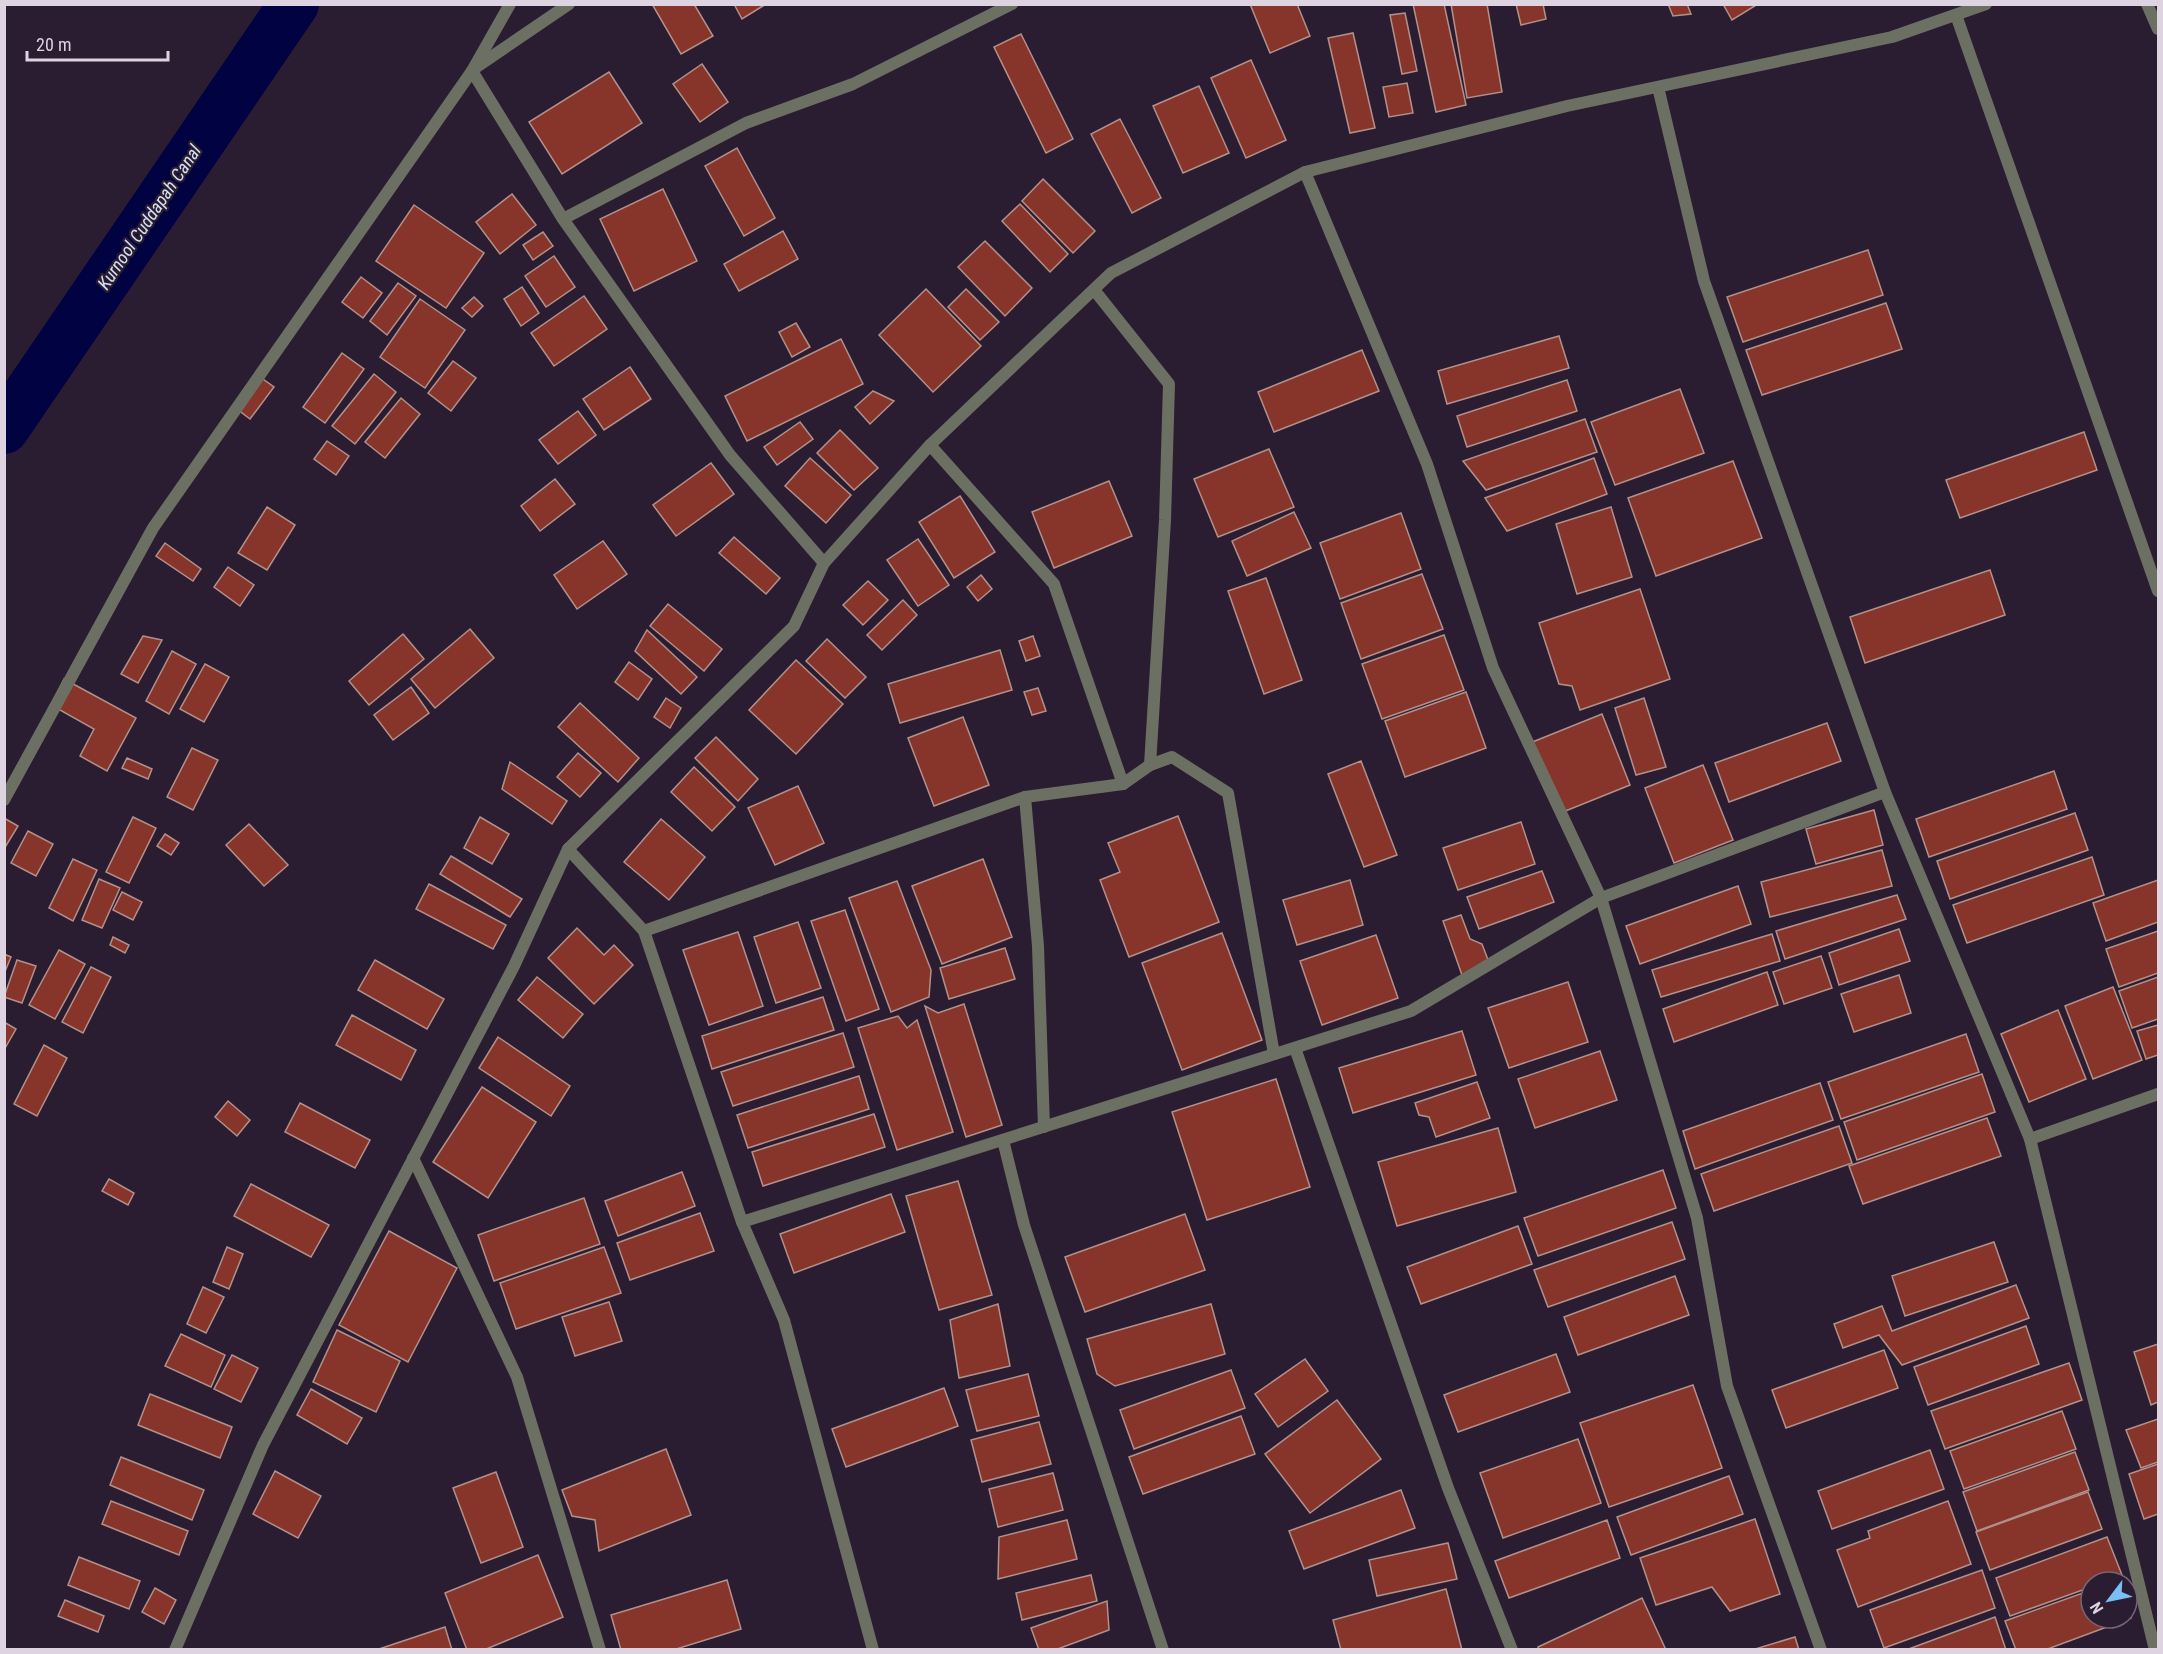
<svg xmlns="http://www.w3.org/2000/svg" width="2163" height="1654" viewBox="0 0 2163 1654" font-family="'Roboto Condensed',sans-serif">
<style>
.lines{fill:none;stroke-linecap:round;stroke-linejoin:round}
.canal{stroke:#000242;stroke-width:50}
.building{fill:#87342a;stroke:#b2918b;stroke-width:1.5}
.minor{stroke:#6c7063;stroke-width:12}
.labels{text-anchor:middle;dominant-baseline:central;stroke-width:4.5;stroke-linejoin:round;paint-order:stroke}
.water-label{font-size:18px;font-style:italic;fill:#d5e0f4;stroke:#2b1d31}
</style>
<rect width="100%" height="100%" fill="#2b1d31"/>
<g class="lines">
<path class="canal" d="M4,429L294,4"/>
</g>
<g class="building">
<path d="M652,4H694L713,36L681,54Z"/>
<path d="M734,4H766L742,19Z"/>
<path d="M1250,4H1297L1310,36L1270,53Z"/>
<path d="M1413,4H1444L1466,105L1436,112Z"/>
<path d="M1451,4H1487L1502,92L1467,98Z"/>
<path d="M1516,4H1543L1546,19L1521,25Z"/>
<path d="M1668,4H1687L1691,14L1673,16Z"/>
<path d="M1723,4H1758L1732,20Z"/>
<path d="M1405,13L1417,71L1402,74L1390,15Z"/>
<path d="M1353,33L1375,128L1350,133L1328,38Z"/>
<path d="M1021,34L1073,139L1046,153L994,47Z"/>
<path d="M1251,60L1286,140L1246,158L1211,78Z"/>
<path d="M702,64L728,102L700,122L673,84Z"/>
<path d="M609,72L642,123L562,174L529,122Z"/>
<path d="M1407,83L1413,113L1389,117L1383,87Z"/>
<path d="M1199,86L1229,153L1183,173L1153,106Z"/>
<path d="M1120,119L1161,198L1132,213L1091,134Z"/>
<path d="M737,148L775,218L744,236L705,166Z"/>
<path d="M1043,179L1095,231L1073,253L1022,201Z"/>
<path d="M663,189L697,261L634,291L600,219Z"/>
<path d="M512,194L536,225L500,254L476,222Z"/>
<path d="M1020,204L1068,254L1050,272L1002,221Z"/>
<path d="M414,205L484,253L446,308L376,261Z"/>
<path d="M783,231L798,259L739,291L724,264Z"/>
<path d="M543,232L553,246L533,260L523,245Z"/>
<path d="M985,241L1032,288L1005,316L958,267Z"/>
<path d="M1868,250L1883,295L1743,342L1727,297Z"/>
<path d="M554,256L575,287L546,307L525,276Z"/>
<path d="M361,277L382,293L363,318L342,302Z"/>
<path d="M398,283L416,296L387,335L370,321Z"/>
<path d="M522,287L539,313L521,326L504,299Z"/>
<path d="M926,289L981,346L933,392L879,335Z"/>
<path d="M966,289L999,322L980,340L948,307Z"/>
<path d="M584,296L607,329L554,366L531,333Z"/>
<path d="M474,297L483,306L472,317L462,308Z"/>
<path d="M420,299L465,330L425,388L380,357Z"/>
<path d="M1886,303L1902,349L1762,395L1746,350Z"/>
<path d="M796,323L810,347L792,357L779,332Z"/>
<path d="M1559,336L1569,368L1447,404L1438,371Z"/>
<path d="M841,339L863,384L747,441L725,396Z"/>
<path d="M1362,350L1379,391L1274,432L1258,392Z"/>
<path d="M342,353L364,369L325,423L303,407Z"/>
<path d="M453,361L476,378L451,411L428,393Z"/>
<path d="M630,367L651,399L604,430L583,399Z"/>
<path d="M374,374L396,392L355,444L332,426Z"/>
<path d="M260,377L274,387L250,419L237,409Z"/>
<path d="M1567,380L1577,411L1467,447L1457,416Z"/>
<path d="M1680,389L1704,453L1615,485L1591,422Z"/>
<path d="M873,391L894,401L870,424L855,407Z"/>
<path d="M401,398L420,414L385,458L365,442Z"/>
<path d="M578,411L596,435L558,464L539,440Z"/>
<path d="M1585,419L1597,452L1486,490L1463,461Z"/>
<path d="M800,422L813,439L777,465L764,447Z"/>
<path d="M840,430L878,468L854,490L817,453Z"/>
<path d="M2084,432L2097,470L1960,518L1946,480Z"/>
<path d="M327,441L349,456L336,475L314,459Z"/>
<path d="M1269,449L1294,507L1218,537L1194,479Z"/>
<path d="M810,458L851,495L826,523L785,486Z"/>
<path d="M1594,458L1607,494L1507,531L1485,498Z"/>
<path d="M1733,461L1762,538L1656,576L1628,498Z"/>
<path d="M711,463L734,494L676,536L653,505Z"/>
<path d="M555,479L575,504L540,531L521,506Z"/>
<path d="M1109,481L1132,536L1054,568L1032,512Z"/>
<path d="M960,496L995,552L954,578L919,522Z"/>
<path d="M267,507L295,525L267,570L238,553Z"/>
<path d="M1611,507L1632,577L1577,594L1556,524Z"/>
<path d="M1294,512L1311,548L1247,576L1232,541Z"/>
<path d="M1401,513L1421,569L1340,599L1320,543Z"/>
<path d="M734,537L780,578L766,594L719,553Z"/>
<path d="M918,539L949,585L918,606L887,560Z"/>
<path d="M603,541L627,574L577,609L554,575Z"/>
<path d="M165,543L201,569L193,581L156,556Z"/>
<path d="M228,567L254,585L240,606L214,587Z"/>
<path d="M1990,570L2005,615L1865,663L1850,617Z"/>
<path d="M1422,574L1443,629L1361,659L1341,603Z"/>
<path d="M981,575L992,589L978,601L967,587Z"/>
<path d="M1266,578L1302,680L1264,694L1228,591Z"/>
<path d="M868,581L888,600L863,625L843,605Z"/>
<path d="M1640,589L1670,679L1580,710L1572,686L1559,684L1539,623Z"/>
<path d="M903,600L917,615L882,650L867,635Z"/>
<path d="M668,604L722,649L704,671L650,626Z"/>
<path d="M470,629L494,658L435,708L411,679Z"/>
<path d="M647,630L697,677L681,694L635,651Z"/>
<path d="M403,634L424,659L369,705L349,681Z"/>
<path d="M1444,635L1464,690L1382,719L1362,664Z"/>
<path d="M143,636L162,640L138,683L121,674Z"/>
<path d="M1033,636L1040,656L1026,661L1019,641Z"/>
<path d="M827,639L866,677L845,698L806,661Z"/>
<path d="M1000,650L1012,690L900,723L888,684Z"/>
<path d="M172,651L196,664L169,714L146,701Z"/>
<path d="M796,660L843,704L796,754L749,710Z"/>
<path d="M629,662L652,679L638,700L615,682Z"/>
<path d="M205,664L229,677L204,722L180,709Z"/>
<path d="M64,679L136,718L107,771L80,756L94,729L51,705Z"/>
<path d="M411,687L429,713L393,740L374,715Z"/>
<path d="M1038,688L1046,711L1032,715L1024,692Z"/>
<path d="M1466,692L1486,748L1405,777L1385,721Z"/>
<path d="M666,698L681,708L670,728L654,717Z"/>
<path d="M1644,698L1666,767L1636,775L1615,708Z"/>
<path d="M580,703L639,758L618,782L558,727Z"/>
<path d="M1602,714L1630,785L1558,814L1530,743Z"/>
<path d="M963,717L989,785L934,806L908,738Z"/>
<path d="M1827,723L1841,761L1729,802L1715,763Z"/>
<path d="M716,737L758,779L738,801L695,758Z"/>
<path d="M192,748L218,760L193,810L167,797Z"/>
<path d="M578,753L601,773L580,797L557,777Z"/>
<path d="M127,758L152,769L148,779L122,768Z"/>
<path d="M1361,761L1397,855L1364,867L1328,774Z"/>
<path d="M510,762L567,801L552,824L502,789Z"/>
<path d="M1703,765L1733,840L1674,863L1645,788Z"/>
<path d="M694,767L735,807L712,831L671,792Z"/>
<path d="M2054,771L2067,809L1929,857L1916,819Z"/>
<path d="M798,786L824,843L775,865L748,808Z"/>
<path d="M1874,810L1883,845L1816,864L1806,829Z"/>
<path d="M2075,813L2088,850L1950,899L1937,861Z"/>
<path d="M1178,816L1219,922L1129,957L1100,880L1120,872L1108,843Z"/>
<path d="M133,817L156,828L129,883L106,872Z"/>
<path d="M480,817L509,834L492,864L464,848Z"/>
<path d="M4,818L18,826L4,849Z"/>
<path d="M661,819L705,857L669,900L624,862Z"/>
<path d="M1521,822L1535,864L1458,890L1443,848Z"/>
<path d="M249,824L288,865L264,886L226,845Z"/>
<path d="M28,831L53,844L36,876L11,863Z"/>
<path d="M165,834L179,843L171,855L157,846Z"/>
<path d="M1882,850L1892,886L1770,917L1761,882Z"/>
<path d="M451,856L522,899L510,917L440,874Z"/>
<path d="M2092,857L2104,895L1967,943L1953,905Z"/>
<path d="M73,859L97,870L73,921L49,908Z"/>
<path d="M983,859L1012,937L942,964L912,886Z"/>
<path d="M1542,871L1554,902L1479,929L1467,897Z"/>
<path d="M99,879L120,888L102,928L82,920Z"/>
<path d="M1350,880L1363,925L1297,945L1283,900Z"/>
<path d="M2158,880V922L2106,941L2093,903Z"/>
<path d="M897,881L931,970L929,997L891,1012L849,898Z"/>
<path d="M429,884L506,925L493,949L416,909Z"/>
<path d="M1738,886L1751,924L1640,964L1626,926Z"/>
<path d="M122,892L142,902L133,920L113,910Z"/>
<path d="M1897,895L1906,919L1785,959L1776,931Z"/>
<path d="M845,910L879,1009L846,1021L811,921Z"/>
<path d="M1461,915L1470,939L1482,944L1490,965L1462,975L1443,921Z"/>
<path d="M798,922L821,988L776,1003L754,937Z"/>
<path d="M577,928L604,955L614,945L633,965L594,1004L548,958Z"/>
<path d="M1899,929L1910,961L1839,985L1829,953Z"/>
<path d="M2158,931V973L2119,987L2106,949Z"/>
<path d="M738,932L763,1006L709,1025L683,950Z"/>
<path d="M1222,933L1262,1040L1182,1070L1142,963Z"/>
<path d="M1772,934L1780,961L1661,997L1652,970Z"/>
<path d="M1376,935L1398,998L1322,1025L1300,961Z"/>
<path d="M113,937L129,945L125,953L110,945Z"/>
<path d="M1005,948L1015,979L949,999L940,968Z"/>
<path d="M59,950L85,964L55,1019L29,1005Z"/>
<path d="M4,954L11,957L4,974Z"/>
<path d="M1821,956L1832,988L1784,1004L1773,972Z"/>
<path d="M17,960L36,966L22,1003L4,997Z"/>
<path d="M375,960L444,999L427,1029L358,990Z"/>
<path d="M91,967L111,977L83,1033L62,1022Z"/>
<path d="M1767,972L1778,1005L1674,1042L1663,1009Z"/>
<path d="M1899,975L1911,1013L1854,1032L1841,994Z"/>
<path d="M537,977L583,1014L563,1038L518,1000Z"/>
<path d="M2158,977V1019L2132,1028L2119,991Z"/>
<path d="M1568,982L1588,1042L1509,1068L1488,1008Z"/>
<path d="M2113,987L2142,1060L2093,1079L2065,1006Z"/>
<path d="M823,997L834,1030L712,1069L702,1036Z"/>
<path d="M964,1004L1002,1125L966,1137L925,1006L938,1013Z"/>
<path d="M2058,1010L2086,1079L2029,1102L2001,1034Z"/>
<path d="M352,1015L416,1050L401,1080L336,1045Z"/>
<path d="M898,1016L907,1028L917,1020L953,1132L897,1150L858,1028Z"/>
<path d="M4,1022L16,1029L4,1050Z"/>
<path d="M2158,1025V1055L2146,1059L2137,1031Z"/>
<path d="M1462,1031L1476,1075L1353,1113L1339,1068Z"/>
<path d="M843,1033L854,1067L733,1106L721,1072Z"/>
<path d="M1966,1034L1979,1072L1841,1119L1828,1082Z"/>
<path d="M498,1037L570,1086L551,1116L479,1068Z"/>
<path d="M44,1045L67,1058L37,1116L14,1104Z"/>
<path d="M1600,1051L1617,1100L1535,1128L1518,1079Z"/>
<path d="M1982,1074L1995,1112L1857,1160L1844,1122Z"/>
<path d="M859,1076L869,1109L748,1148L737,1115Z"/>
<path d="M1276,1079L1310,1187L1207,1220L1172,1112Z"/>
<path d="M1477,1082L1490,1118L1436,1137L1429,1117L1419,1115L1415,1103Z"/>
<path d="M1820,1083L1833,1120L1695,1169L1683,1131Z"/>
<path d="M482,1087L536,1122L488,1198L433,1162Z"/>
<path d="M228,1101L250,1120L237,1136L215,1117Z"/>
<path d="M300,1103L370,1140L355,1168L285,1132Z"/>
<path d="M874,1114L885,1147L763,1186L752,1152Z"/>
<path d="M1987,1118L2001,1156L1863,1204L1849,1166Z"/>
<path d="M1839,1126L1852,1163L1714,1211L1701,1174Z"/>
<path d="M1498,1128L1516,1192L1397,1226L1378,1162Z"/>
<path d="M1663,1170L1676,1208L1538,1256L1524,1218Z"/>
<path d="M682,1172L695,1206L618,1236L605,1201Z"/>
<path d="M109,1179L134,1193L128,1205L102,1191Z"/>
<path d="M958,1181L992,1295L939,1310L906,1196Z"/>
<path d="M251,1184L329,1225L311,1257L234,1216Z"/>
<path d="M891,1194L905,1232L794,1273L780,1234Z"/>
<path d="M584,1198L600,1244L494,1281L478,1235Z"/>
<path d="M700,1213L714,1251L630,1280L617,1243Z"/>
<path d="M1185,1214L1205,1270L1085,1312L1065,1257Z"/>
<path d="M1672,1222L1685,1259L1548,1307L1534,1270Z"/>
<path d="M1518,1226L1532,1264L1421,1304L1407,1267Z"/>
<path d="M389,1231L457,1268L408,1362L339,1325Z"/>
<path d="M1994,1242L2008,1282L1905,1316L1892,1276Z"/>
<path d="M227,1247L243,1254L229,1289L213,1282Z"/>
<path d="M604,1247L621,1293L516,1329L500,1283Z"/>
<path d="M1675,1276L1689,1315L1578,1355L1564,1317Z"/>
<path d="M2016,1285L2029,1318L1902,1365L1879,1335L1843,1348L1834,1324L1882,1306L1892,1331Z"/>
<path d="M203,1287L224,1297L206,1333L187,1324Z"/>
<path d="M609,1302L622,1341L575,1356L562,1317Z"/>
<path d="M998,1304L1010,1366L959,1378L950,1320Z"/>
<path d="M1211,1304L1225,1354L1115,1386L1097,1374L1087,1339Z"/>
<path d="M2026,1326L2039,1364L1928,1405L1914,1367Z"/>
<path d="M337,1330L400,1361L376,1412L313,1382Z"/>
<path d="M181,1334L225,1355L211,1387L165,1366Z"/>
<path d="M2158,1344V1402L2151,1405L2134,1352Z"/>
<path d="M1884,1350L1898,1388L1786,1428L1772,1390Z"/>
<path d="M1556,1354L1570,1392L1458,1432L1444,1395Z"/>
<path d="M232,1355L258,1368L241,1402L214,1389Z"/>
<path d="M1305,1359L1328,1391L1278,1427L1255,1394Z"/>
<path d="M2069,1363L2082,1400L1945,1449L1931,1411Z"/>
<path d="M1231,1370L1245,1408L1134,1449L1120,1410Z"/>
<path d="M1028,1374L1039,1416L977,1431L966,1390Z"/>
<path d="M1693,1385L1722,1468L1609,1507L1580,1423Z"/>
<path d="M944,1388L958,1426L846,1467L832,1429Z"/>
<path d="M311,1389L362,1418L347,1444L297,1415Z"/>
<path d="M150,1394L232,1427L220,1458L138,1425Z"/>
<path d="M1337,1400L1381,1459L1310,1513L1265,1454Z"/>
<path d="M2062,1411L2076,1449L1964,1489L1950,1451Z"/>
<path d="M1241,1416L1255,1454L1143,1494L1129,1457Z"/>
<path d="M2158,1419V1462L2141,1468L2126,1430Z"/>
<path d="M1039,1422L1051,1464L982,1482L971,1440Z"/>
<path d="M1578,1439L1601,1503L1503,1538L1480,1473Z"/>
<path d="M666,1449L691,1515L599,1551L595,1520L572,1516L562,1490Z"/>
<path d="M1930,1450L1944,1489L1832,1529L1818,1491Z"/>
<path d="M2075,1452L2089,1490L1977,1531L1963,1492Z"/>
<path d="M121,1457L204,1490L192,1520L110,1485Z"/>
<path d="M2158,1464V1514L2144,1519L2129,1474Z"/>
<path d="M275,1471L321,1496L298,1538L253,1514Z"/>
<path d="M496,1472L523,1547L481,1563L453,1488Z"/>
<path d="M1053,1473L1063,1510L998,1527L989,1489Z"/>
<path d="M1729,1476L1743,1514L1631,1555L1617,1517Z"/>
<path d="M1401,1490L1415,1528L1304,1569L1289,1531Z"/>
<path d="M2088,1492L2102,1529L1990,1570L1976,1532Z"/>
<path d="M111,1501L188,1531L179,1555L102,1524Z"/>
<path d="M1948,1501L1971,1564L1858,1607L1837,1550L1870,1538L1868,1531Z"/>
<path d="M1755,1519L1780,1594L1730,1611L1712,1587L1656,1605L1640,1558Z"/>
<path d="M1067,1520L1077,1559L998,1579L999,1537Z"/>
<path d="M1607,1520L1620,1558L1509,1598L1495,1561Z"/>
<path d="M2107,1537L2122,1575L2104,1582H2091V1587L2010,1616L1996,1578Z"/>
<path d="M1448,1543L1457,1579L1377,1596L1369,1560Z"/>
<path d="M538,1555L563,1617L484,1650H467L445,1593Z"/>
<path d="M79,1557L140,1581L129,1609L68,1585Z"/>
<path d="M1982,1570L1995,1608L1884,1648L1870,1610Z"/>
<path d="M1091,1575L1097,1601L1022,1620L1016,1593Z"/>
<path d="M727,1580L741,1629L673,1650H621L611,1615Z"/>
<path d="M155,1588L176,1600L164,1624L142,1612Z"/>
<path d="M1446,1589L1462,1650H1341L1333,1620Z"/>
<path d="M2091,1590V1618H2127V1607L2131,1618L2045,1650H2016L2005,1621Z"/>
<path d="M1642,1598L1666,1650H1538V1647Z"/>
<path d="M65,1600L104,1616L98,1632L58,1616Z"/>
<path d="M1107,1601L1109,1630L1055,1650H1039L1031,1628Z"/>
<path d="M1995,1617L2006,1650H1906Z"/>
<path d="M445,1627L452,1650H376Z"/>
<path d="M1795,1637L1799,1650H1752Z"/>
</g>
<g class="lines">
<g class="minor">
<path d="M2147,4L2158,29"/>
<path d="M1956,15L2158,591"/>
<path d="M475,68L569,4"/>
<path d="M472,71L563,219L730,455L824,563"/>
<path d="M1658,87L1704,281L1885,792"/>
<path d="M1305,172L1427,464L1493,668L1601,898L1697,1218L1727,1386L1821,1650"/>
<path d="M563,219L746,123L853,84L1012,4"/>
<path d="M1095,291L1169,384L1165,520L1150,765"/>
<path d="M930,445L1054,584L1123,784"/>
<path d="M4,800L153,528L472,71L510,4"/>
<path d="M568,849L644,931L742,1222L784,1320L873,1650"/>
<path d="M644,931L1025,797"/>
<path d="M1295,1048L1448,1488L1512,1650"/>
<path d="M1044,1127L1038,946L1025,797L1123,784L1150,765L1172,757L1228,793L1274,1054"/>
<path d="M2030,1139L2158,1094"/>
<path d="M1003,1140L1024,1225L1163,1650"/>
<path d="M413,1158L517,1377L600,1650"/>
<path d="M742,1222L1411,1011L1601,898L1885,792L2030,1139L2155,1650"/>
<path d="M175,1650L263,1445L514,966L568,849L794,626L824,563L930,445L1111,273L1305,172L1567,106L1892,37L1986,4"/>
</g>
</g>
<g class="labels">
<g class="water-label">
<text transform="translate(149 217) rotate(-56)">Kurnool Cuddapah Canal</text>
</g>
</g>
<rect width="2163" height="1654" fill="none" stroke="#ddd3e1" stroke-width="12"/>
<g transform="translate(2109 1600) rotate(238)"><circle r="28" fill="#2b1d31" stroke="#726677" stroke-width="1.5"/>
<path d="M0-4.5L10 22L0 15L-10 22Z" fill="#7abef8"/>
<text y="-9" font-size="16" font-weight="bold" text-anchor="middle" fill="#ddd3e1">N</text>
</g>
<path d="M27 51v9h141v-9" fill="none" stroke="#ddd3e1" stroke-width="3"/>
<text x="36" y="51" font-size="18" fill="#ddd3e1" stroke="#2b1d31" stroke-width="4.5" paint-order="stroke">20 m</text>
</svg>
